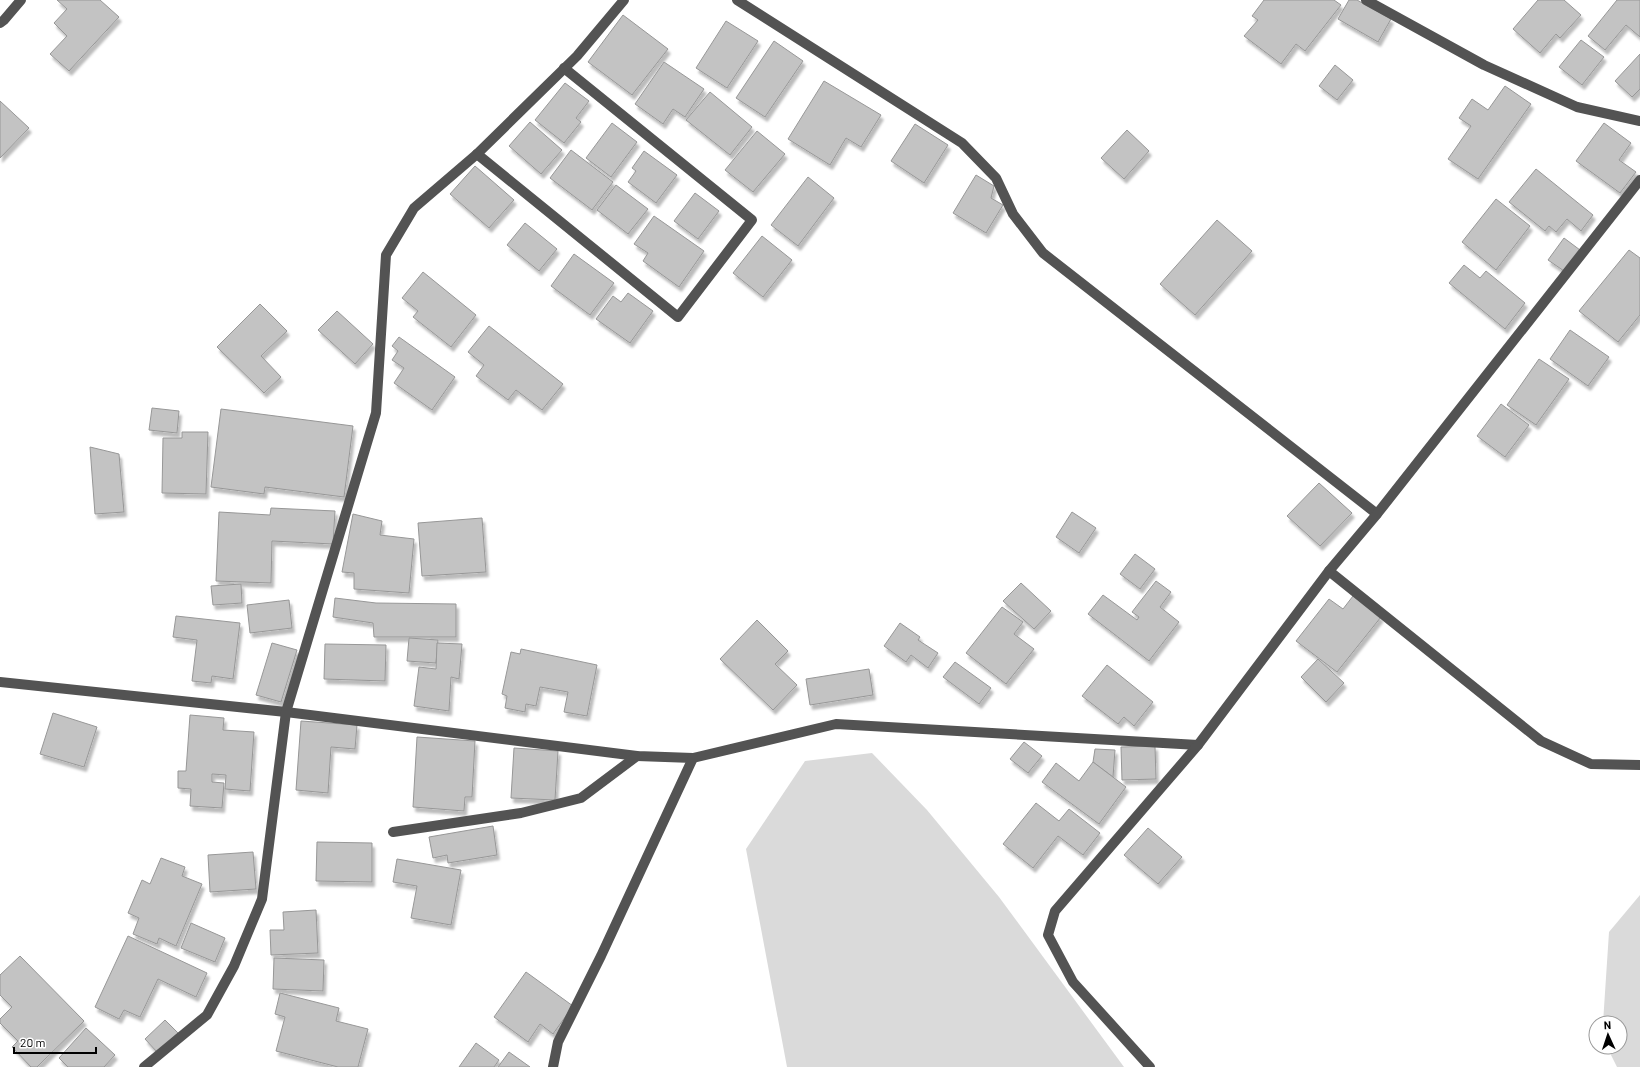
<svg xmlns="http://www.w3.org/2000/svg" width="1640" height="1067" viewBox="0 0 1640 1067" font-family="Barlow,sans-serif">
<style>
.green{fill:#dadada}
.building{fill:#c3c3c3;stroke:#979797;filter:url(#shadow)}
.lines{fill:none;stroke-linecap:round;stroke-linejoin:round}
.minor{stroke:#535353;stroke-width:10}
</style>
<defs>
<filter id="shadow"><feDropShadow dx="2.5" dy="4.5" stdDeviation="1" flood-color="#0004"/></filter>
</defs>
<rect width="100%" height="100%" fill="#fff"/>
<g class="green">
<path d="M872,753L927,810L999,897L1124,1067H787L746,849L805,761Z"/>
<path d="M1640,895V1067H1617L1607,1047H1620V1023H1603L1609,932Z"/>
</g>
<g class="building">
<path d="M57,0H100L119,17L69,71L50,54L67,36L54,23L67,9Z"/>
<path d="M1264,0H1334L1341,5L1305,51L1296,44L1281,64L1244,36L1258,20L1252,16Z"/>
<path d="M1349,0H1357L1391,19L1378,42L1338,19Z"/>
<path d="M1538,0H1564L1581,15L1560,38L1556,34L1540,53L1513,29Z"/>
<path d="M1617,0H1640V37L1626,25L1605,50L1588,36Z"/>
<path d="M623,15L668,49L632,95L588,62Z"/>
<path d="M726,21L758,41L727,88L696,68Z"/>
<path d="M1581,40L1604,57L1582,85L1559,67Z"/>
<path d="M774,41L803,61L765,117L736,98Z"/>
<path d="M1640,54V89L1632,97L1615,81Z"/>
<path d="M664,62L704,89L685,117L673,109L663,124L635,104Z"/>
<path d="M1335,65L1353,80L1337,100L1319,86Z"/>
<path d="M824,81L881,115L861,147L846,138L830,165L788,139Z"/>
<path d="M565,83L589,101L576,118L581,122L564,143L535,120Z"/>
<path d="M1505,86L1531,104L1478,179L1448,159L1471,126L1459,118L1472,99L1488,110Z"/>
<path d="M710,92L752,127L730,155L686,120Z"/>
<path d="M0,101L29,128L0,158Z"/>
<path d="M530,122L562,150L541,174L509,146Z"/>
<path d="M612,123L637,142L611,177L586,158Z"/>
<path d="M1604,123L1631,143L1619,160L1636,172L1620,193L1576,161Z"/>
<path d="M915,124L948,145L924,183L891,161Z"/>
<path d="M1127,130L1149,151L1124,179L1101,158Z"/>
<path d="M757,131L785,154L753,192L725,170Z"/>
<path d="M571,150L613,182L592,210L550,178Z"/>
<path d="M644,151L677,175L656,203L628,182L636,171L632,168Z"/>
<path d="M475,166L514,200L489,228L450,194Z"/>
<path d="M1536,169L1593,215L1581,231L1567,219L1556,232L1549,226L1545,231L1509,202Z"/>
<path d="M976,175L994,186L991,198L1003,205L986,233L953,213Z"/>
<path d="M808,177L834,198L798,246L771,225Z"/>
<path d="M616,185L648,209L628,234L597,210Z"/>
<path d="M695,193L719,211L698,239L674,221Z"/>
<path d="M1496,199L1530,226L1496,270L1462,242Z"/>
<path d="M654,216L704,251L679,287L643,261L648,253L634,244Z"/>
<path d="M1217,220L1252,251L1195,315L1160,284Z"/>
<path d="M525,223L557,249L539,271L507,245Z"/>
<path d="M762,236L792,260L763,297L733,273Z"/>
<path d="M1564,238L1580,250L1564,271L1548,260Z"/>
<path d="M1629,250L1640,258V315L1618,342L1579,311Z"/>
<path d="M574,254L614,283L590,315L551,286Z"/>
<path d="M1464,265L1480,278L1486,271L1525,303L1505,329L1449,283Z"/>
<path d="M423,272L476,315L451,347L413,317L418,311L402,298Z"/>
<path d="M628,293L653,311L630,343L596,319L613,296L621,302Z"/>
<path d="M260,304L287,331L261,356L281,377L264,393L217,347Z"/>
<path d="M337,311L373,344L355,364L318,330Z"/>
<path d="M489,326L563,384L542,410L516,390L508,400L476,376L484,365L468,352Z"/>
<path d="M1570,330L1609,357L1588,386L1550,359Z"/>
<path d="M399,337L455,377L432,410L394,383L404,368L392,360L398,351L392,346Z"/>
<path d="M1539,359L1569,379L1536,425L1507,405Z"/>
<path d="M1501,404L1529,425L1505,457L1477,436Z"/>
<path d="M152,408L179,411L177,433L149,430Z"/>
<path d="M221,409L353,426L344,497L265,487L264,494L211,487Z"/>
<path d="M182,432H208L206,494L162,493L163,438H182Z"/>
<path d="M90,447L119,454L124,512L95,514Z"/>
<path d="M1319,483L1352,513L1320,546L1287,516Z"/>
<path d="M271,508L335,511L333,544L272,541L271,583L216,581L219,512L270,515Z"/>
<path d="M1072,512L1096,528L1079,553L1056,537Z"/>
<path d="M353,514L382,521L380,535L414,539L409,593L354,589V573L342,572Z"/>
<path d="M482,518L486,572L422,576L418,523Z"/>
<path d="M1135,554L1155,569L1140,589L1120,574Z"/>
<path d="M1156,581L1171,592L1160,607L1179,622L1149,661L1088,614L1103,595L1137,620L1139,617L1132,612Z"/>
<path d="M1021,583L1051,611L1034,629L1003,601Z"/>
<path d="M241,584L242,603L213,605L211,586Z"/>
<path d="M1353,596L1381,617L1337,672L1296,641L1329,599L1343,609Z"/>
<path d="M335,598L376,603L456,604V637H374L373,623L333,617Z"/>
<path d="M289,600L292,628L250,633L247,605Z"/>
<path d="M1002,607L1023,622L1014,634L1034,649L1006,684L966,653Z"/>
<path d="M176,616L240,623L233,679L212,676L211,683L192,681L197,640L173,637Z"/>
<path d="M757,620L788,651L775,664L797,685L773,710L720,659Z"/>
<path d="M900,623L920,637L918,640L938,653L928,668L911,655L906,662L884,646Z"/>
<path d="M409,638L438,640L436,663L407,661Z"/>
<path d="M272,643L297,650L281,702L256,695Z"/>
<path d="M437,643L462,644L459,679L451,677L449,711L414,706L419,667L436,669Z"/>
<path d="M325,644L386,645L385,681L324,679Z"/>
<path d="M521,649L597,665L587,716L564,712L568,692L540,687L536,706L526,704L525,712L505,708L507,696L502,694L511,652L520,654Z"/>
<path d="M1318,659L1344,683L1326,702L1301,677Z"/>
<path d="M955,662L991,688L979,704L943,677Z"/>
<path d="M1107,665L1153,702L1134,726L1124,717L1118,724L1082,696Z"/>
<path d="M869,669L873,695L810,705L806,679Z"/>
<path d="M53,713L97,727L84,767L40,754Z"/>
<path d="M190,715L224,718L223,730L254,732L250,791L225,789L226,775L212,774V782L224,783L222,808L190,806L191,789L178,788V771H186Z"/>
<path d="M301,721L357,725L355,749L331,747L328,793L296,790Z"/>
<path d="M417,737L475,741L472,797H465L464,811L413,807Z"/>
<path d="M1024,742L1042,756L1028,773L1010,759Z"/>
<path d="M1155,746L1156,779L1122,780L1121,747Z"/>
<path d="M514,748L558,751L555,800L511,798Z"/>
<path d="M1095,749L1115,750L1113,777L1093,762Z"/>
<path d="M1093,762L1126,787L1099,824L1042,782L1056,763L1079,781Z"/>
<path d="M1036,803L1059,821L1069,809L1100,833L1083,855L1058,836L1033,868L1003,844Z"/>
<path d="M493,826L497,855L448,863L447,855L433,858L429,837Z"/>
<path d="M1148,828L1182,857L1158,884L1124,855Z"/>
<path d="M317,842L372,843V882L316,881Z"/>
<path d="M253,852L256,889L210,892L208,855Z"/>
<path d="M161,858L185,867L182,876L202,884L176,946L159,938L157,944L133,934L139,918L128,913L142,880L150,884Z"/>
<path d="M397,859L461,870L451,925L411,918L417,886L393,882Z"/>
<path d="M316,910L318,953L271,955L270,930H284L283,912Z"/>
<path d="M191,923L225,938L215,962L181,948Z"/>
<path d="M128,936L207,973L196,997L158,979L140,1017L124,1010L119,1019L95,1007Z"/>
<path d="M20,956L84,1021L37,1067H31L12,1047L18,1041L0,1023V1019L12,1007L0,995V975Z"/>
<path d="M274,958L324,960L323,991L273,989Z"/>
<path d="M526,972L573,1006L553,1034L540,1024L528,1042L494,1017Z"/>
<path d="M280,993L339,1008L336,1021L368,1029L358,1067H338L276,1051L285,1017L275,1014Z"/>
<path d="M165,1020L178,1033L157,1052L145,1039Z"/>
<path d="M86,1028L115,1055L104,1067H68L59,1058Z"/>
<path d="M476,1043L499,1060L494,1067H459Z"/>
<path d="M509,1052L530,1067H498Z"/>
</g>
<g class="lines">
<g class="minor">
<path d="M737,0L962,143L996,178L1013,214L1043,253L1377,514"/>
<path d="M1366,0L1484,65L1577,107L1640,121"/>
<path d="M0,23L4,20L21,0"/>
<path d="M477,154L678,317L752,220L564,68"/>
<path d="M1329,571L1541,741L1591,764L1640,765"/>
<path d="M0,682L286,712L637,756L693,758L836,724L1198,745"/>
<path d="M393,832L521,813L581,798L637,756"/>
<path d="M144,1067L207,1015L234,966L262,899L286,712L376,413L386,255L414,208L477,154L577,56L624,0"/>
<path d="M553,1067L558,1042L601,956L693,758"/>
<path d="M1150,1067L1073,982L1048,935L1055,911L1198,745L1329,571L1377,514L1640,180"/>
</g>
</g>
<g transform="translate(1608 1035) rotate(357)"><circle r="19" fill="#ffffff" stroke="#999999"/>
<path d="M0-3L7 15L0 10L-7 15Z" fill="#000000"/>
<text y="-6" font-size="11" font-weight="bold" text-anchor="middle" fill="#000000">N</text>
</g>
<path d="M14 1047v6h82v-6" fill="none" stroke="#000000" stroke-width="2"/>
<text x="20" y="1047" font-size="12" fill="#000000" stroke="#ffffff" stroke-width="3" paint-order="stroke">20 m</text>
</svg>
